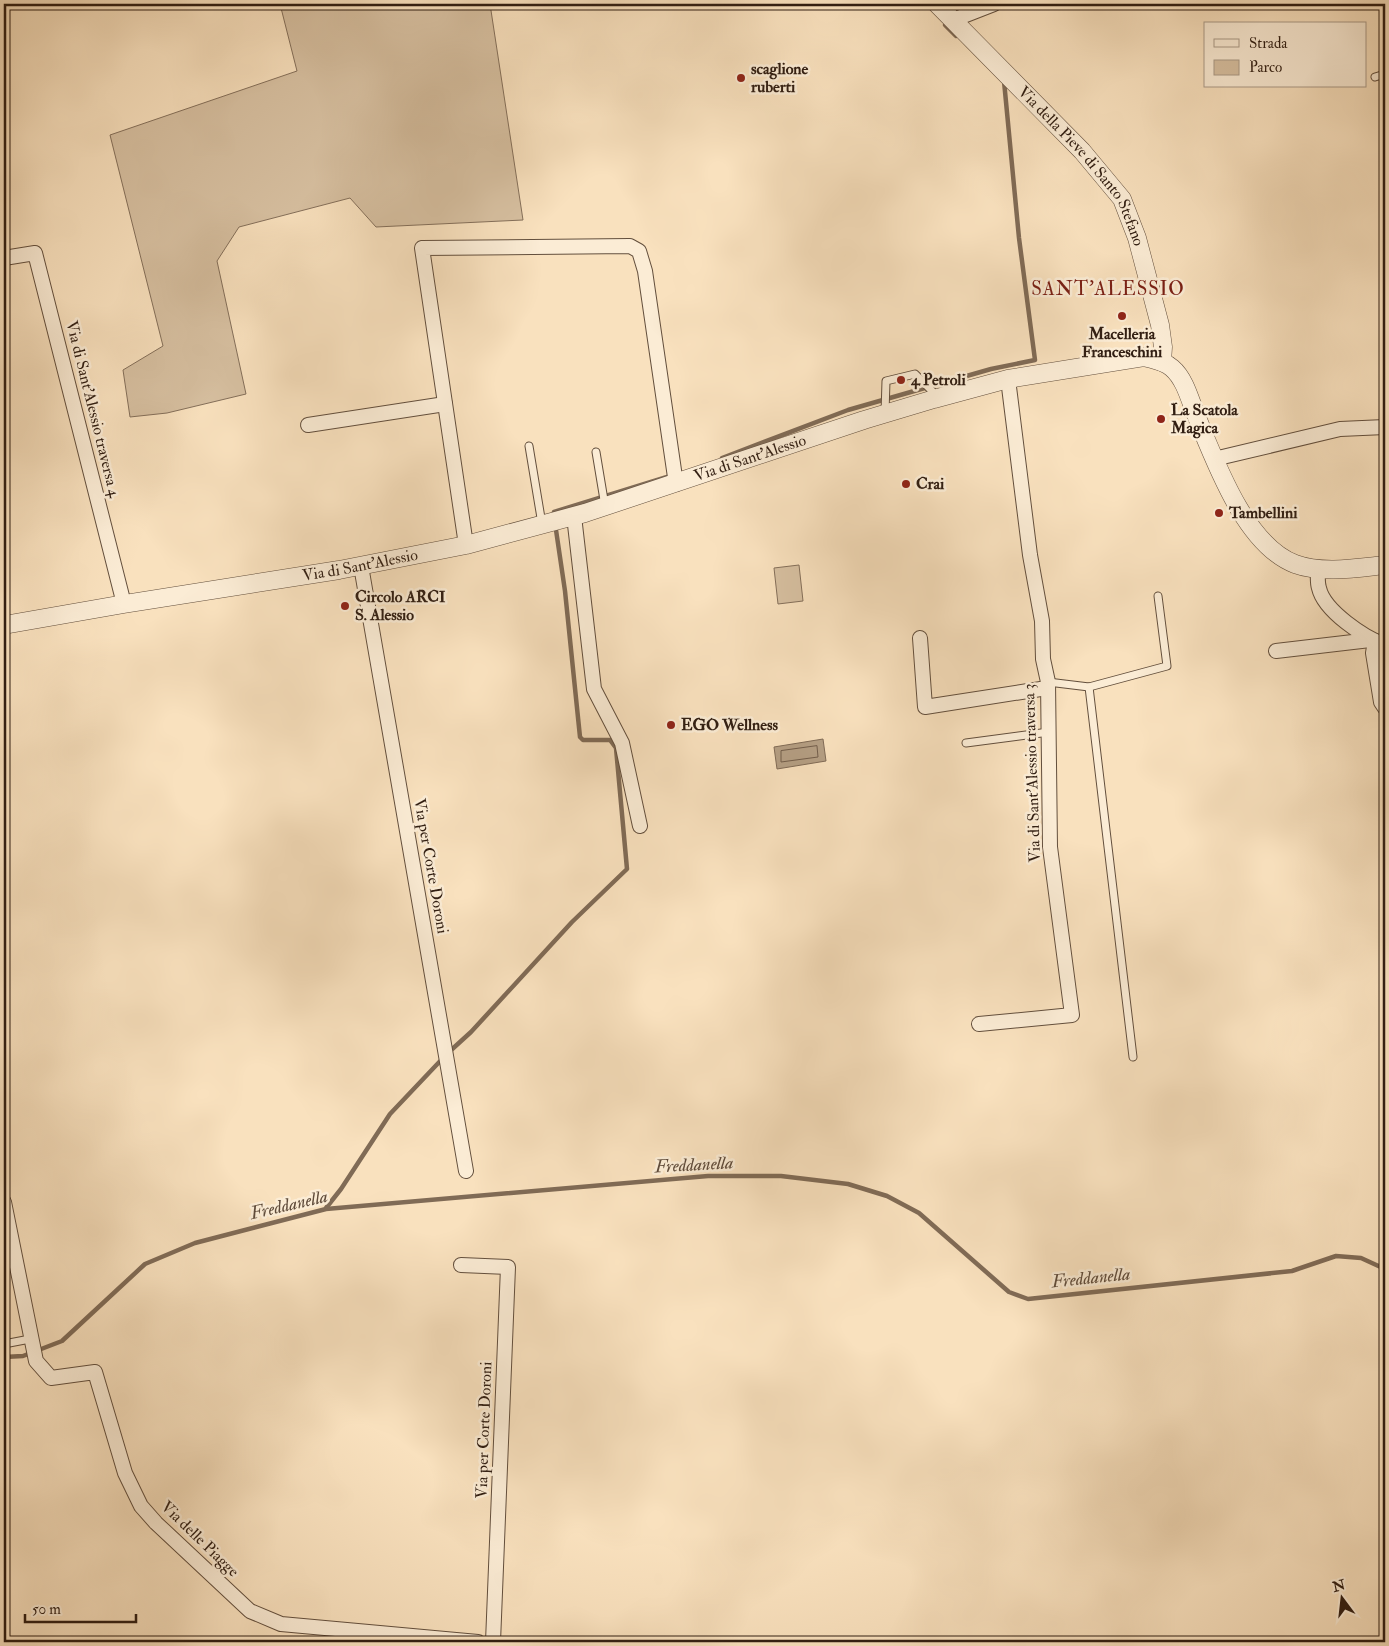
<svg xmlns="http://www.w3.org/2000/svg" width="1389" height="1646" viewBox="0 0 1389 1646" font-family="'IM FELL Double Pica',serif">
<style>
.green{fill:#d7c0a1;stroke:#846f5a}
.water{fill:#b59f84;stroke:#806b56}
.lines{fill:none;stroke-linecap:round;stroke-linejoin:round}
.shore{stroke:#735e4b;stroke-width:1}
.stream{stroke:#806b56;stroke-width:4.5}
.service-casing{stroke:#634f3d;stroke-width:9}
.minor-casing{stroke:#634f3d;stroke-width:16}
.tertiary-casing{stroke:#634f3d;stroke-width:19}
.service{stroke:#fbecd5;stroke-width:7}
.minor{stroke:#fbecd5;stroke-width:14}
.tertiary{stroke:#fbecd5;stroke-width:18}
.poi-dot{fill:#8f2418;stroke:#fbecd5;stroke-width:2}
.labels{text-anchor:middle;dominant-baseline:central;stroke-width:5;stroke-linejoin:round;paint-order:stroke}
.poi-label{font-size:16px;font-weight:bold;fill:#311e12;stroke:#fbecd5;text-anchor:start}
.street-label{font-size:16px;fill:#311e12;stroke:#fbecd5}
.water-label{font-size:18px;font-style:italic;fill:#5f4b3a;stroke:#fbecd5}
.quarter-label{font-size:19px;letter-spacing:1px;fill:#7a1f14;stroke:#fbecd5}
</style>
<rect width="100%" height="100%" fill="#f9e1be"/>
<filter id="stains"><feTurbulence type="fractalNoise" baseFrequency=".004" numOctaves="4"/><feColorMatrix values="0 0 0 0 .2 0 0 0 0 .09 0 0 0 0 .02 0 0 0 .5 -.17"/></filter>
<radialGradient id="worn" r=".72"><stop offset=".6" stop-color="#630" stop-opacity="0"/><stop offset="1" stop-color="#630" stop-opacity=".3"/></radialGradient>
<g class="green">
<path d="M280,4H490L523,220L376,227L350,198L239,227L217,261L246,394L167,413L130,417L123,370L163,346L110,135L297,71Z"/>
<path d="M799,565L803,601L778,604L774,568Z"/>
</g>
<path class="water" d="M823,739L826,761L777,769L774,747Z"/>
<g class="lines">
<path class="shore" d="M817,746L818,757L781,762V751Z"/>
<g class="stream">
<path d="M945,25L956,36"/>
<path d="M722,458L848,410L991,369L1035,360L1019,238L1004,81"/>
<path d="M554,512L667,477"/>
<path d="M449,1052L471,1032L572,922L627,869L616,748L610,740H583L580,737L565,591L556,530"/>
<path d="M326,1208L341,1189L390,1114L444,1057"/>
<path d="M4,1357L23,1356L62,1341L145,1264L195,1243L326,1209L708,1176H781L848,1184L887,1196L919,1213L1009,1292L1028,1299L1292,1271L1336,1256L1361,1258L1385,1269"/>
</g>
<g class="service-casing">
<g id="service">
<path d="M1375,77L1385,74"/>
<path d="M885,413L886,381L915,374L938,397"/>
<path d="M529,446L542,524"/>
<path d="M596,452L605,506"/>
<path d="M1048,682L1089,687L1167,666L1158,596"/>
<path d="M1089,687L1133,1057"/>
<path d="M966,743L1049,732"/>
<path d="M4,1344L30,1339"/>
</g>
</g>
<g class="minor-casing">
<g id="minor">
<path d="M953,20L994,4"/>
<path d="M4,258L35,253L124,604"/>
<path d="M308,425L445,404"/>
<path d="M1214,459L1340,429L1385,427"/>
<path d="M574,516L594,689L622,743L640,826"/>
<path d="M466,545L422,248L630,246L639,251L645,271L676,484"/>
<path d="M361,566L466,1171"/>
<path d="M1318,568C1318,575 1317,582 1319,588C1324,611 1365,638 1385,645"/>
<path d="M920,638L925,707L1047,688"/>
<path d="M1375,641L1373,653L1381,702L1385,708"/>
<path d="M1276,651L1370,640"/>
<path d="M979,1024L1072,1015L1050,847L1048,682L1043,659L1042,621L1030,555L1008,379"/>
<path d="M4,1202L36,1361L51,1378L95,1372L125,1473L141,1506L156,1523L250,1611L281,1624L478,1642"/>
<path d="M461,1265L508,1267L493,1642"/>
</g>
</g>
<g class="tertiary-casing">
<g id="tertiary">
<path id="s1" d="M937,4L1082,151L1122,199L1137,238L1160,325L1163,347L1162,362"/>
<path id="s2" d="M4,625L124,604L339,570L466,545L585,513L864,420L934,399L1008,379L1144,357C1154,360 1164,361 1172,368C1185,379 1190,400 1196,415C1215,461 1245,545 1295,564C1322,574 1357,568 1385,565"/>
</g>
</g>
<use href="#service" class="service"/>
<use href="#minor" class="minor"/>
<use href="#tertiary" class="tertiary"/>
</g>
<g class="poi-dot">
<circle cx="741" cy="78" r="5"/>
<circle cx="1122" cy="316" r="5"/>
<circle cx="901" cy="380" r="5"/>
<circle cx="1161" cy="419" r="5"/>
<circle cx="906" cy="484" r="5"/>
<circle cx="1219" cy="513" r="5"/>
<circle cx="345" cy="606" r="5"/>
<circle cx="671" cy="725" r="5"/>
</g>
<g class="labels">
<g class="poi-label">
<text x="751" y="69">scaglione<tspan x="751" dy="18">ruberti</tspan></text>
<text x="1122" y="334" text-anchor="middle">Macelleria<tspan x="1122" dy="18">Franceschini</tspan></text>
<text x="911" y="380">4 Petroli</text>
<text x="1171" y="410">La Scatola<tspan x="1171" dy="18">Magica</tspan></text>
<text x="916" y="484">Crai</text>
<text x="1229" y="513">Tambellini</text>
<text x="355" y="597">Circolo ARCI<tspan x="355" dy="18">S. Alessio</tspan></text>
<text x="681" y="725">EGO Wellness</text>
</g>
<g class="street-label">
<text stroke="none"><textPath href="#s1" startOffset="219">Via della Pieve di Santo Stefano</textPath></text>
<text transform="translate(93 409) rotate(76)">Via di Sant'Alessio traversa 4</text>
<text stroke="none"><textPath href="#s2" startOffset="766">Via di Sant'Alessio</textPath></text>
<text stroke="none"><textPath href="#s2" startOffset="361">Via di Sant'Alessio</textPath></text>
<text transform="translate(1032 773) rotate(-92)">Via di Sant'Alessio traversa 3</text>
<text transform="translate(431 866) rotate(80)">Via per Corte Doroni</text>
<text transform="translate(484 1430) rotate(-88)">Via per Corte Doroni</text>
<text transform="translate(200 1539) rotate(44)">Via delle Piagge</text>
</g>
<g class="water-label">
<text transform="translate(694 1165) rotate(-3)">Freddanella</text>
<text transform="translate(289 1205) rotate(-13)">Freddanella</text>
<text transform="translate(1091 1278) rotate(-6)">Freddanella</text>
</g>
<g class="quarter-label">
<text x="1108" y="289">SANT'ALESSIO</text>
</g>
</g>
<rect width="1389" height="1646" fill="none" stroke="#f9e1be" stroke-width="20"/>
<rect x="5" y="5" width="1379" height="1636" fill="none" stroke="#311e12" stroke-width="2.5"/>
<rect x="10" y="10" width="1369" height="1626" fill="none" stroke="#311e12"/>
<rect x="1204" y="22" width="162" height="65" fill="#fbecd5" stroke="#aa9a87"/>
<rect x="1214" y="39" width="25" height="8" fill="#fbecd5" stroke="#aa9a87"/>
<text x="1249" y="48" font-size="15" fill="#311e12">Strada</text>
<rect x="1214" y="60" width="25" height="15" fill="#d7c0a1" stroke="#aa9a87"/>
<text x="1249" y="72" font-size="15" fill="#311e12">Parco</text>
<g transform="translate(1342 1598) rotate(345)" stroke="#fbecd5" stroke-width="4" paint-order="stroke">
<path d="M0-4L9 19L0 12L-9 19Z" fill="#311e12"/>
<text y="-8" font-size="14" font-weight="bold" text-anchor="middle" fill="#311e12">N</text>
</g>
<path d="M25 1614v8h111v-8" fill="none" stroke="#311e12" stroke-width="2.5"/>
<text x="32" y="1614" font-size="15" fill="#311e12" stroke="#fbecd5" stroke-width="4" paint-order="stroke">50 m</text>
<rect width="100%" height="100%" filter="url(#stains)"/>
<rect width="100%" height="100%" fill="url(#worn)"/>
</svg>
